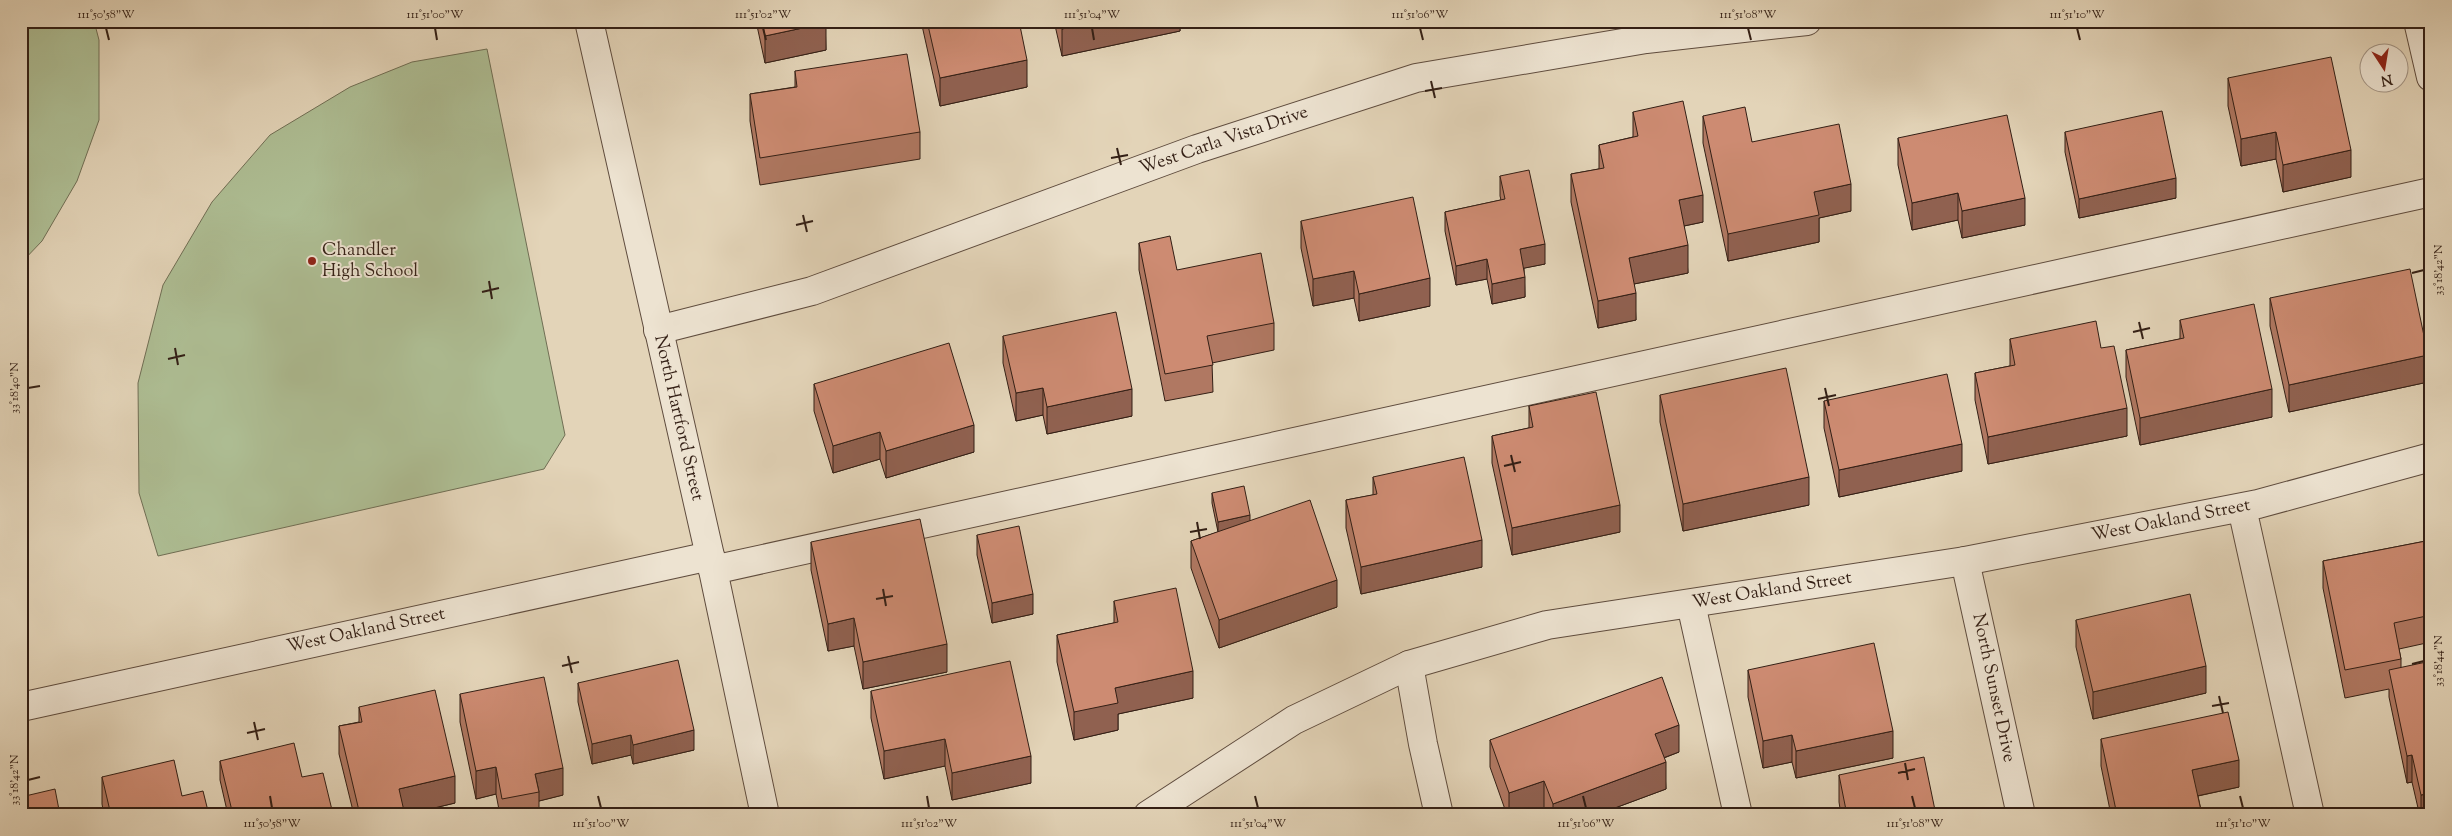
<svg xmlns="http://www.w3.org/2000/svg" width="2452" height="836" viewBox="0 0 2452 836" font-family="'Sorts Mill Goudy',serif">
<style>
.green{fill:#aebe94;stroke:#706e54}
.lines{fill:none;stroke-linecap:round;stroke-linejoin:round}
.minor-casing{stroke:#5f4c3e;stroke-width:30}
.minor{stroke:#ede3d1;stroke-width:28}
.wall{fill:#b07862;stroke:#331f15}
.shaded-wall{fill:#906150;stroke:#331f15}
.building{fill:#cd8b72;stroke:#331f15}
.ticks{fill:none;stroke:#331f15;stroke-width:2}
.poi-dot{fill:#8f2418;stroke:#ede3d1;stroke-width:2}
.labels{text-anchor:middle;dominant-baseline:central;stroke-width:4;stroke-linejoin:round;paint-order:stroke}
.street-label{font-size:18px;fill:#331f15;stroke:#ede3d1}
.poi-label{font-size:18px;fill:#331f15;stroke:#ede3d1;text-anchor:start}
.neatline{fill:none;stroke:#331f15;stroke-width:2}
.ticks-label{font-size:12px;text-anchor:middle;fill:#331f15}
</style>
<rect width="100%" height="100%" fill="#e3d4b8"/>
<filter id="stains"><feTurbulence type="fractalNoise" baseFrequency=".004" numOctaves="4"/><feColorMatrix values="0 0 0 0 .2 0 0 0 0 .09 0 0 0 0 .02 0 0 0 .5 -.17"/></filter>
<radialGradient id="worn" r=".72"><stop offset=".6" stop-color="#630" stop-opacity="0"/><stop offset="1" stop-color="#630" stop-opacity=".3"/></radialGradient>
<g class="green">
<path d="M21,21H94L99,40V120L77,181L42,241L21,263Z"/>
<path d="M487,49L565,435L544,469L158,556L139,493L138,383L163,285L212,202L270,135L350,87L412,62Z"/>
</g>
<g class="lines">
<g class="minor-casing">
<g id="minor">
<path d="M589,21L710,556L765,815"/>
<path d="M2418,21L2431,77"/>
<path d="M658,330L812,291L1197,149L1416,78L1646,39L1807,21"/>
<path d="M2242,508L2310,815"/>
<path d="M1965,561L2021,815"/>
<path d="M713,570L2431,192"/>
<path d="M1691,604L1738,815"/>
<path d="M1409,665L1423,744L1439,815"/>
<path d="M21,707L710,556"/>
<path d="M1148,815L1294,720L1409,665L1547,625L1965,561L2258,504L2431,457"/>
</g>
</g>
<use href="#minor" class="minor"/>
</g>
<g class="wall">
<path d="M756,21H825L826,50L765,63Z"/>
<path d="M921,21H1019L1027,87L940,106Z"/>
<path d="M1054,21H1180V31L1062,56Z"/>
<path d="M795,71L920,132V159L760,185L750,121V94L795,87Z"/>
<path d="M2228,78L2351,177L2283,192L2276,159L2241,166L2228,106Z"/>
<path d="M1633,112L1703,222L1684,226L1688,273L1634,284L1636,320L1598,328L1571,202V174L1599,169V145L1633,137Z"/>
<path d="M1703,116L1752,142L1851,211L1819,218V242L1728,261L1703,143Z"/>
<path d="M2065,132L2176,198L2079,218L2065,152Z"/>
<path d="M1898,138L2025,225L1962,238L1958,220L1912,230L1898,165Z"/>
<path d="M1500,176L1545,264L1524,268L1525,297L1492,304L1487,279L1456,285L1445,231V212L1501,200L1500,196Z"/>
<path d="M1301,221L1430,306L1359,321L1354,298L1313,306L1301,248Z"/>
<path d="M1139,243L1177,270L1274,323V350L1212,363L1213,392L1165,401L1139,270Z"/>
<path d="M2270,298L2428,382L2289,412L2270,326Z"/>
<path d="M2180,320L2272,417L2140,445L2126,377V350L2180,339Z"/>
<path d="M1003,336L1132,416L1047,434L1043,415L1016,421L1003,363Z"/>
<path d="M2010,339L2101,348L2127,436L1988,464L1975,400V373L2010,366Z"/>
<path d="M814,384L974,452L886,478L880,459L833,473L814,411Z"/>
<path d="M1660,395L1809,505L1683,531L1660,422Z"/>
<path d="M1824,401L1962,471L1839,497L1824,428Z"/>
<path d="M1529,406L1620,532L1512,555L1492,463V436L1529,428Z"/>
<path d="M1373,477L1482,567L1361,594L1346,528V500L1373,495Z"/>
<path d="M1212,493L1250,521L1337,607L1219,648L1191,568V541L1218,532L1212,503Z"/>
<path d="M977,535L1033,614L992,623L977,555Z"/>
<path d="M2431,540V642L2399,649L2401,659V667L2431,815H2403V812L2418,808L2412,782L2407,783L2389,697V689L2345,698L2323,588V561Z"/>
<path d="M811,542L947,672L863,689L854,646L828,651L811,570Z"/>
<path d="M1114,601L1193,698L1118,714V730L1074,740L1057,662V635L1114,623Z"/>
<path d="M2076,620L2206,693L2093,719L2076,647Z"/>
<path d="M1748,670L1893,758L1796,778L1792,762L1763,768L1748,697Z"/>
<path d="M578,683L694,750L633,764L631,755L592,764L578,702Z"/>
<path d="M871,691L1031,783L952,800L945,766L884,779L871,718Z"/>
<path d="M460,694L563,795L539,801V815H500L496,794L476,799L460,722Z"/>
<path d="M359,707L455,803L405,815H354L339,754V726L359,722Z"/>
<path d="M2101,739L2239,787L2198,796L2202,815H2111L2101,766Z"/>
<path d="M1490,740L1679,752L1664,758L1666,789L1596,815H1547L1544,808L1525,815H1507L1490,767Z"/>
<path d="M220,761L302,777L332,815H228L220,780Z"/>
<path d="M1839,775L1936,815H1841L1839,802Z"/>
<path d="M102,777L182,796L209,815H104L102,804Z"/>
</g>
<g class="shaded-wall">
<path d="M1096,21H1180V31L1062,56V29Z"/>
<path d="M826,23V50L765,63V36Z"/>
<path d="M1027,60V87L940,106V78Z"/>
<path d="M2276,132V159L2241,166V139Z"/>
<path d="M2351,150V177L2283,192V165Z"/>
<path d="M2176,178V198L2079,218V199Z"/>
<path d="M1851,184V211L1819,218V242L1728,261V234L1814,192Z"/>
<path d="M1958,193V220L1912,230V203Z"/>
<path d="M1703,195V222L1679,227V200Z"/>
<path d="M2025,198V225L1962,238V211Z"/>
<path d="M1545,244V264L1520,269V249Z"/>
<path d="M1688,245V273L1629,285V258Z"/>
<path d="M1487,259V279L1456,285V266Z"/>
<path d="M1354,271V298L1313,306V279Z"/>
<path d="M1525,277V297L1492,304V284Z"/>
<path d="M1430,278V306L1359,321V294Z"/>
<path d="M1636,293V320L1598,328V301Z"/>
<path d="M2428,355V382L2289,412V385Z"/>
<path d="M1043,388V415L1016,421V393Z"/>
<path d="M1132,389V416L1047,434V407Z"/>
<path d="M2272,389V417L2140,445V418Z"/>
<path d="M2127,408V436L1988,464V437Z"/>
<path d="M974,425V452L886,478V451Z"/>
<path d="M880,432V459L833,473V446Z"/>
<path d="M1962,444V471L1839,497V470Z"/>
<path d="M1809,477V505L1683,531V504Z"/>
<path d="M1620,505V532L1512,555V528Z"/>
<path d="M1250,515V526L1218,532V522Z"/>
<path d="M1482,540V567L1361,594V567Z"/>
<path d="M1337,580V607L1219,648V620Z"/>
<path d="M1033,594V614L992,623V603Z"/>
<path d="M854,618V646L828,651V624Z"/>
<path d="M947,644V672L863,689V662Z"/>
<path d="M2206,666V693L2093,719V692Z"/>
<path d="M1193,671V698L1118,714V730L1074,740V712L1115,688Z"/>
<path d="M1679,725V752L1655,761V734Z"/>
<path d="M694,730V750L633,764V745Z"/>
<path d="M1893,731V758L1796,778V751Z"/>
<path d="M631,735V755L592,764V744Z"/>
<path d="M1792,735V762L1763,768V741Z"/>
<path d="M945,739V766L884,779V751Z"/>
<path d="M2412,755V782L2407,783V756Z"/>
<path d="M1031,756V783L952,800V773Z"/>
<path d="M2239,760V787L2192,797V770Z"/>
<path d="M1666,762V789L1596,815H1553V804Z"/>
<path d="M496,767V794L476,799V771Z"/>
<path d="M563,768V795L539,801V792L535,774Z"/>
<path d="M455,776V803L405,815H389L399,789Z"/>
<path d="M1544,781V808L1525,815H1509V793Z"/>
<path d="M2431,793V815H2421V795Z"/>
<path d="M332,810V815H313Z"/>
</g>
<g class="building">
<path d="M762,21H825L826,23L765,36Z"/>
<path d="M927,21H1019L1027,60L940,78Z"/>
<path d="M1060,21H1096L1062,29Z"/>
<path d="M907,54L920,132L760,158L750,94L797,87L795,71Z"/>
<path d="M2331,57L2351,150L2283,165L2276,132L2241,139L2228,78Z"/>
<path d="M1683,101L1703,195L1679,200L1688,245L1629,258L1636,293L1598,301L1571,174L1604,168L1599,145L1638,136L1633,112Z"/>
<path d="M1745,107L1752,142L1839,124L1851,184L1814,192L1819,215L1728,234L1703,116Z"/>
<path d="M2162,111L2176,178L2079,199L2065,132Z"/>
<path d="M2007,115L2025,198L1962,211L1958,193L1912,203L1898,138Z"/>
<path d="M1529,170L1545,244L1520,249L1525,277L1492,284L1487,259L1456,266L1445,212L1505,199L1500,176Z"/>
<path d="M1413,197L1430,278L1359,294L1354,271L1313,279L1301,221Z"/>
<path d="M1170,236L1177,270L1261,253L1274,323L1207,336L1213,365L1165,374L1139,243Z"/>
<path d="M2410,269L2428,355L2289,385L2270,298Z"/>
<path d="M2254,304L2272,389L2140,418L2126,350L2184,338L2180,320Z"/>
<path d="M1116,312L1132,389L1047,407L1043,388L1016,393L1003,336Z"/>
<path d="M2096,321L2101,348L2114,346L2127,408L1988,437L1975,373L2015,365L2010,339Z"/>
<path d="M949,343L974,425L886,451L880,432L833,446L814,384Z"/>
<path d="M1786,368L1809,477L1683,504L1660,395Z"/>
<path d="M1947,374L1962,444L1839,470L1824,401Z"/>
<path d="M1596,392L1620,505L1512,528L1492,436L1533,427L1529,406Z"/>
<path d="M1464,457L1482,540L1361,567L1346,500L1377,494L1373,477Z"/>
<path d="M1244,486L1250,515L1218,522L1212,493Z"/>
<path d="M1310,500L1337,580L1219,620L1191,541Z"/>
<path d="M920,519L947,644L863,662L854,618L828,624L811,542Z"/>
<path d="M1019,526L1033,594L992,603L977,535Z"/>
<path d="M2431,540V615L2394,623L2401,659L2345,670L2323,561Z"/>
<path d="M1176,588L1193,671L1115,688L1118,703L1074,712L1057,635L1118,622L1114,601Z"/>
<path d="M2190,594L2206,666L2093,692L2076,620Z"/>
<path d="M1874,643L1893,731L1796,751L1792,735L1763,741L1748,670Z"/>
<path d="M678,660L694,730L633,745L631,735L592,744L578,683Z"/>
<path d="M1010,661L1031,756L952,773L945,739L884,751L871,691Z"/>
<path d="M2431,661V793L2421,795L2412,755L2407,756L2389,670Z"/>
<path d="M544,677L563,768L535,774L539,792L502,799L496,767L476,771L460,694Z"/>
<path d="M1662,677L1679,725L1655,734L1666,762L1553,804L1544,781L1509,793L1490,740Z"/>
<path d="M435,690L455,776L399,789L404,811L389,815H360L339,726L362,722L359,707Z"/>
<path d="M2228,712L2239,760L2192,770L2202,815H2117L2101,739Z"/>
<path d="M294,743L302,777L323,773L332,810L313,815H233L220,761Z"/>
<path d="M1924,757L1936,815H1847L1839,775Z"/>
<path d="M174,760L182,796L203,791L209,815H111L102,777Z"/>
<path d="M55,789L60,815H21V797Z"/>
<path d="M2431,806V815H2403V812Z"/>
</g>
<path class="ticks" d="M106,28L109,40M435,28L437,40M763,28L766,40M1092,28L1094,40M1420,28L1423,40M1748,28L1751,40M2077,28L2080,40M1431,81L1435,98M1425,91L1442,88M1117,148L1121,165M1111,158L1128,155M803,215L807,232M796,225L813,221M2412,273L2424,270M489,281L492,299M482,292L499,288M2139,322L2143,339M2133,332L2150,328M175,348L178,365M168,359L185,355M28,388L40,386M1825,388L1829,406M1818,399L1836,395M1511,455L1515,472M1504,466L1521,462M1197,522L1200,539M1190,532L1207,529M883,589L886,606M876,599L893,596M568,656L572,673M2412,664L2424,661M562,666L579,662M2219,696L2223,713M2212,706L2229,703M254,722L258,740M247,733L265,729M1905,763L1908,780M1898,773L1915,769M28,780L40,777M270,796L272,808M598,796L601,808M927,796L929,808M1255,796L1258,808M1583,796L1586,808M1912,796L1915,808M2240,796L2243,808"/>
<circle class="poi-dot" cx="312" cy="261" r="5"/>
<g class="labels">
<g class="street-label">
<text transform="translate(1224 141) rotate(-19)">West Carla Vista Drive</text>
<text transform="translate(678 418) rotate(77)">North Hartford Street</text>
<text transform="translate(2171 521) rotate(-11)">West Oakland Street</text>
<text transform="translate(1772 591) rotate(-9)">West Oakland Street</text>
<text transform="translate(366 631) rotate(-12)">West Oakland Street</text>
<text transform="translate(1993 688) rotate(78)">North Sunset Drive</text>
</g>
<g class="poi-label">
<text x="322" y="251">Chandler<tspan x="322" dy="21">High School</tspan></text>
</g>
</g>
<rect width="2452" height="836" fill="none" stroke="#e3d4b8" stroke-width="55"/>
<g transform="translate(2384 68) rotate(168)"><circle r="24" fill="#ede3d1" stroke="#a39586"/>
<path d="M0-4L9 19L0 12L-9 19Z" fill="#8f2418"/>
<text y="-8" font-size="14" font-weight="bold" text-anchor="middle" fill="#331f15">N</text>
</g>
<rect x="28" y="28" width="2396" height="780" class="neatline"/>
<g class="ticks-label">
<text x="106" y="18">111°50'58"W</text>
<text x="435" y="18">111°51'00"W</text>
<text x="763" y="18">111°51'02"W</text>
<text x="1092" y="18">111°51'04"W</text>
<text x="1420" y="18">111°51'06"W</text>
<text x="1748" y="18">111°51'08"W</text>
<text x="2077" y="18">111°51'10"W</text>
<text transform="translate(2438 270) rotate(-90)" y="4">33°18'42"N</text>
<text transform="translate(14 388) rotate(-90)" y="4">33°18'40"N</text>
<text transform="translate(2438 661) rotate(-90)" y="4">33°18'44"N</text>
<text transform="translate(14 780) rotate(-90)" y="4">33°18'42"N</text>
<text x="272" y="827">111°50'58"W</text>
<text x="601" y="827">111°51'00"W</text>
<text x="929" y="827">111°51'02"W</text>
<text x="1258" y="827">111°51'04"W</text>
<text x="1586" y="827">111°51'06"W</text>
<text x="1915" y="827">111°51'08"W</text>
<text x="2243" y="827">111°51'10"W</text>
</g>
<rect width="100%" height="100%" filter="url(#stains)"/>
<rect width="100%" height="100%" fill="url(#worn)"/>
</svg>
